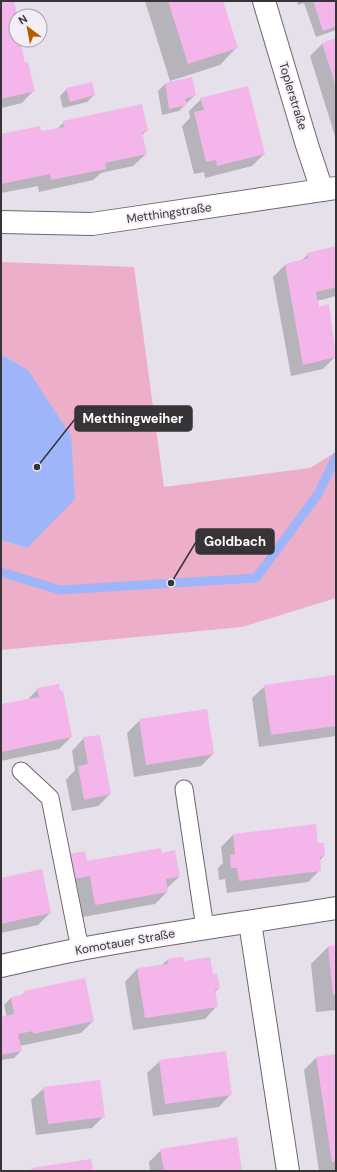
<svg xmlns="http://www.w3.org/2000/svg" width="337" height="1172" viewBox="0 0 337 1172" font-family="'DM Sans',sans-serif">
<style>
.green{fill:#ecaec8}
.water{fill:#9fb5fa}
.shadow{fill:#0003}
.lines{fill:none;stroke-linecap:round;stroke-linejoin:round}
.stream{stroke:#9fb5fa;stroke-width:9}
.building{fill:#f4b5eb}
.service-casing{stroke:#6b666f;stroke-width:19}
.minor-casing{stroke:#6b666f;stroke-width:24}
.service{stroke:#fff;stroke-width:17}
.minor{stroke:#fff;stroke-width:22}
.labels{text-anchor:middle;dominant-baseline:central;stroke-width:3.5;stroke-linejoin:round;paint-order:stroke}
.street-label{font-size:12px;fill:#373438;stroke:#f3edf7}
.leader{fill:none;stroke:#373438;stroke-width:1.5}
.callout-dot{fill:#373438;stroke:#f3edf7;stroke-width:1.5}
.callout{fill:#373438;stroke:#373438;stroke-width:1.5}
.callout-label{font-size:13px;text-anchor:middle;font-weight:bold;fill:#fff}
</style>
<rect width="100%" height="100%" fill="#e5e0ea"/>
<path class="green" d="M1,262L134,267L164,487L310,468L336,452V598L242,627L1,650V540L27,548L28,370L1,354Z"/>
<path class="water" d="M1,354L28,370L71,436L75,499L27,548L1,540Z"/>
<g class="shadow">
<path d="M1,1H13L16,17L13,19L16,30V40H18L24,64L34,90L22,103L1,108Z"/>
<path d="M145,1H222L237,47L220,65L170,81Z"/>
<path d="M297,1H336V30L316,37L304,3L298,5Z"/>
<path d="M336,39V136H335L310,56L322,44Z"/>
<path d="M165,84L195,95L188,102L186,103V104L179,111L162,115L158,91Z"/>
<path d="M67,89L94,95L87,102L63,108L60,96Z"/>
<path d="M201,99L264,154L252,166L205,178L204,172L194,174L182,126L190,118L189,111Z"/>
<path d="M64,122L147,130L142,135L146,154L133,166L101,173L93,180L39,192L38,186L1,193V135L40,133L56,130Z"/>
<path d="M336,247V296L317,301L336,356L323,369L291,376L273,277L285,265L302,260L308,254Z"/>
<path d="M336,676V736L259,747L252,698L265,686Z"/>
<path d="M38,689L71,737L59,749L1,761V705L27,700Z"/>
<path d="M140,720L213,754L201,766L134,777L127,733Z"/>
<path d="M84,738L110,794L98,806L72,811L66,780L75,770L72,751Z"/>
<path d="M233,835L317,844L324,856L319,861L320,870L308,882L227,893L225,879L219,880L218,868L223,863L221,847Z"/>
<path d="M161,854L179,877L167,888V892L155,904L83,917L77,884L68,885L63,862L70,855L86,862Z"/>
<path d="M1,878L50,913L38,925L1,933Z"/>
<path d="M336,946V1010L316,1012L311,964L328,947Z"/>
<path d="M167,960L183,962L212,975L219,988L215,992L217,1006L205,1019L133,1030L125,982L137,969L162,965Z"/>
<path d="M25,992L93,1021L81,1033L20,1046L21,1051L14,1058L1,1060V1018L7,1017L4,1005L11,998L21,996Z"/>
<path d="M336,1055V1171H319L304,1070L316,1058Z"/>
<path d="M160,1061L231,1094L219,1107L153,1116L147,1073Z"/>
<path d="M44,1088L104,1116L92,1128L36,1135L31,1100Z"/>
<path d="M161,1150L241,1171H150L149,1162Z"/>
</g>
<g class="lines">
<path class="stream" d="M1,572L60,590L256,578L318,494L336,457"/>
</g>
<g class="building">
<path d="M1,1H14L17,16L14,18L16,26V40H20L25,63L28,62L35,91L1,99Z"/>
<path d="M168,1H223L238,48L188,64Z"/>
<path d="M313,1H336V26L323,31Z"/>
<path d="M336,38V87L322,43Z"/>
<path d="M192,77L196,95L185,99L187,105L169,109L165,83Z"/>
<path d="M92,82L95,95L70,102L66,88Z"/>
<path d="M248,86L265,154L217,166L216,160L206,162L194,112L204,110L200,98Z"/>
<path d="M142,104L148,131L142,132L147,154L105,163L106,169L51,180L50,174L1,184V134L40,126L41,131L53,129L64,127L63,121Z"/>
<path d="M336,246V287L316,292L319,307L329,304L336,357L303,365L285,264L308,258L307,253Z"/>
<path d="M335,675H336V726L271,735L264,685Z"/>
<path d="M59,684L60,691H63L72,737L1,752V704L39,697L37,688Z"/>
<path d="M207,709L214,754L146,765L139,719Z"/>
<path d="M100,735L111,794L84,800L78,766L88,764L83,737Z"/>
<path d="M316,824L318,843H324L325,856L320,857L321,871L239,881L237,868H231L230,855L235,854L233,834Z"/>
<path d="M161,848L162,853L175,850L180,877L166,879L168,892L95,905L90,876L74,879L70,854L85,851L87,861Z"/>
<path d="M42,869L51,913L1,924V878Z"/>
<path d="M336,945V995H333L328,946Z"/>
<path d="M183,957L184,961L210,957L213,974L217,973L220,989H215L218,1007L145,1018L137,968L168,964L167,959Z"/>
<path d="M85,978L94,1021L33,1034V1031L18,1034L22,1051L1,1055V1017L14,1014L11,997L25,994L24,991Z"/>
<path d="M226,1051L232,1095L165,1104L159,1060Z"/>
<path d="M336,1054V1161L332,1162L316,1057Z"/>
<path d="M100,1080L105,1117L48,1124L43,1087Z"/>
<path d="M237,1137L242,1171H164L160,1149Z"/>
<path d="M91,1159L93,1171H32L31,1168Z"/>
</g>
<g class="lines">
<g class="service-casing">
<g id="service">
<path d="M21,771L50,798L80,949"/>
<path d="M184,789L205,928"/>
</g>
</g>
<g class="minor-casing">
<g id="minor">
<path d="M264,1L307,145L322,190"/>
<path d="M1,222L92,224L336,188"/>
<path d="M250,922L288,1171"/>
<path d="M1,966C28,960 54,954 81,949C166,933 251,922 336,908"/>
</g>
</g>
<use href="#service" class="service"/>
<use href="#minor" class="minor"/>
</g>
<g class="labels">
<g class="street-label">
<text transform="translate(293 96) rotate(73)">Toplerstraße</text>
<text transform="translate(169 213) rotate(-8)">Metthingstraße</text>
<text transform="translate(125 942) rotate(-10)">Komotauer Straße</text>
</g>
</g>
<path class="leader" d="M37 467L75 419M171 583L196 542"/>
<g class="callout-dot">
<circle cx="37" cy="467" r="4"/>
<circle cx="171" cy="583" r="4"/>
</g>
<g class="callout">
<rect x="75" y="406" width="117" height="25" rx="4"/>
<rect x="196" y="529" width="78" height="25" rx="4"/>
</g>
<g class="callout-label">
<text x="133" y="423">Metthingweiher</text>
<text x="235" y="546">Goldbach</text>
</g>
<rect width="337" height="1172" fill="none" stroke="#373438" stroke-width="4"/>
<g transform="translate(28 28) rotate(328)"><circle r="19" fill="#f3edf7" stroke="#a8a3ab"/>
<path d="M0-3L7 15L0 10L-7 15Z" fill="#b65a00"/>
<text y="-6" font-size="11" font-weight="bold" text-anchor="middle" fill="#373438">N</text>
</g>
</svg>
